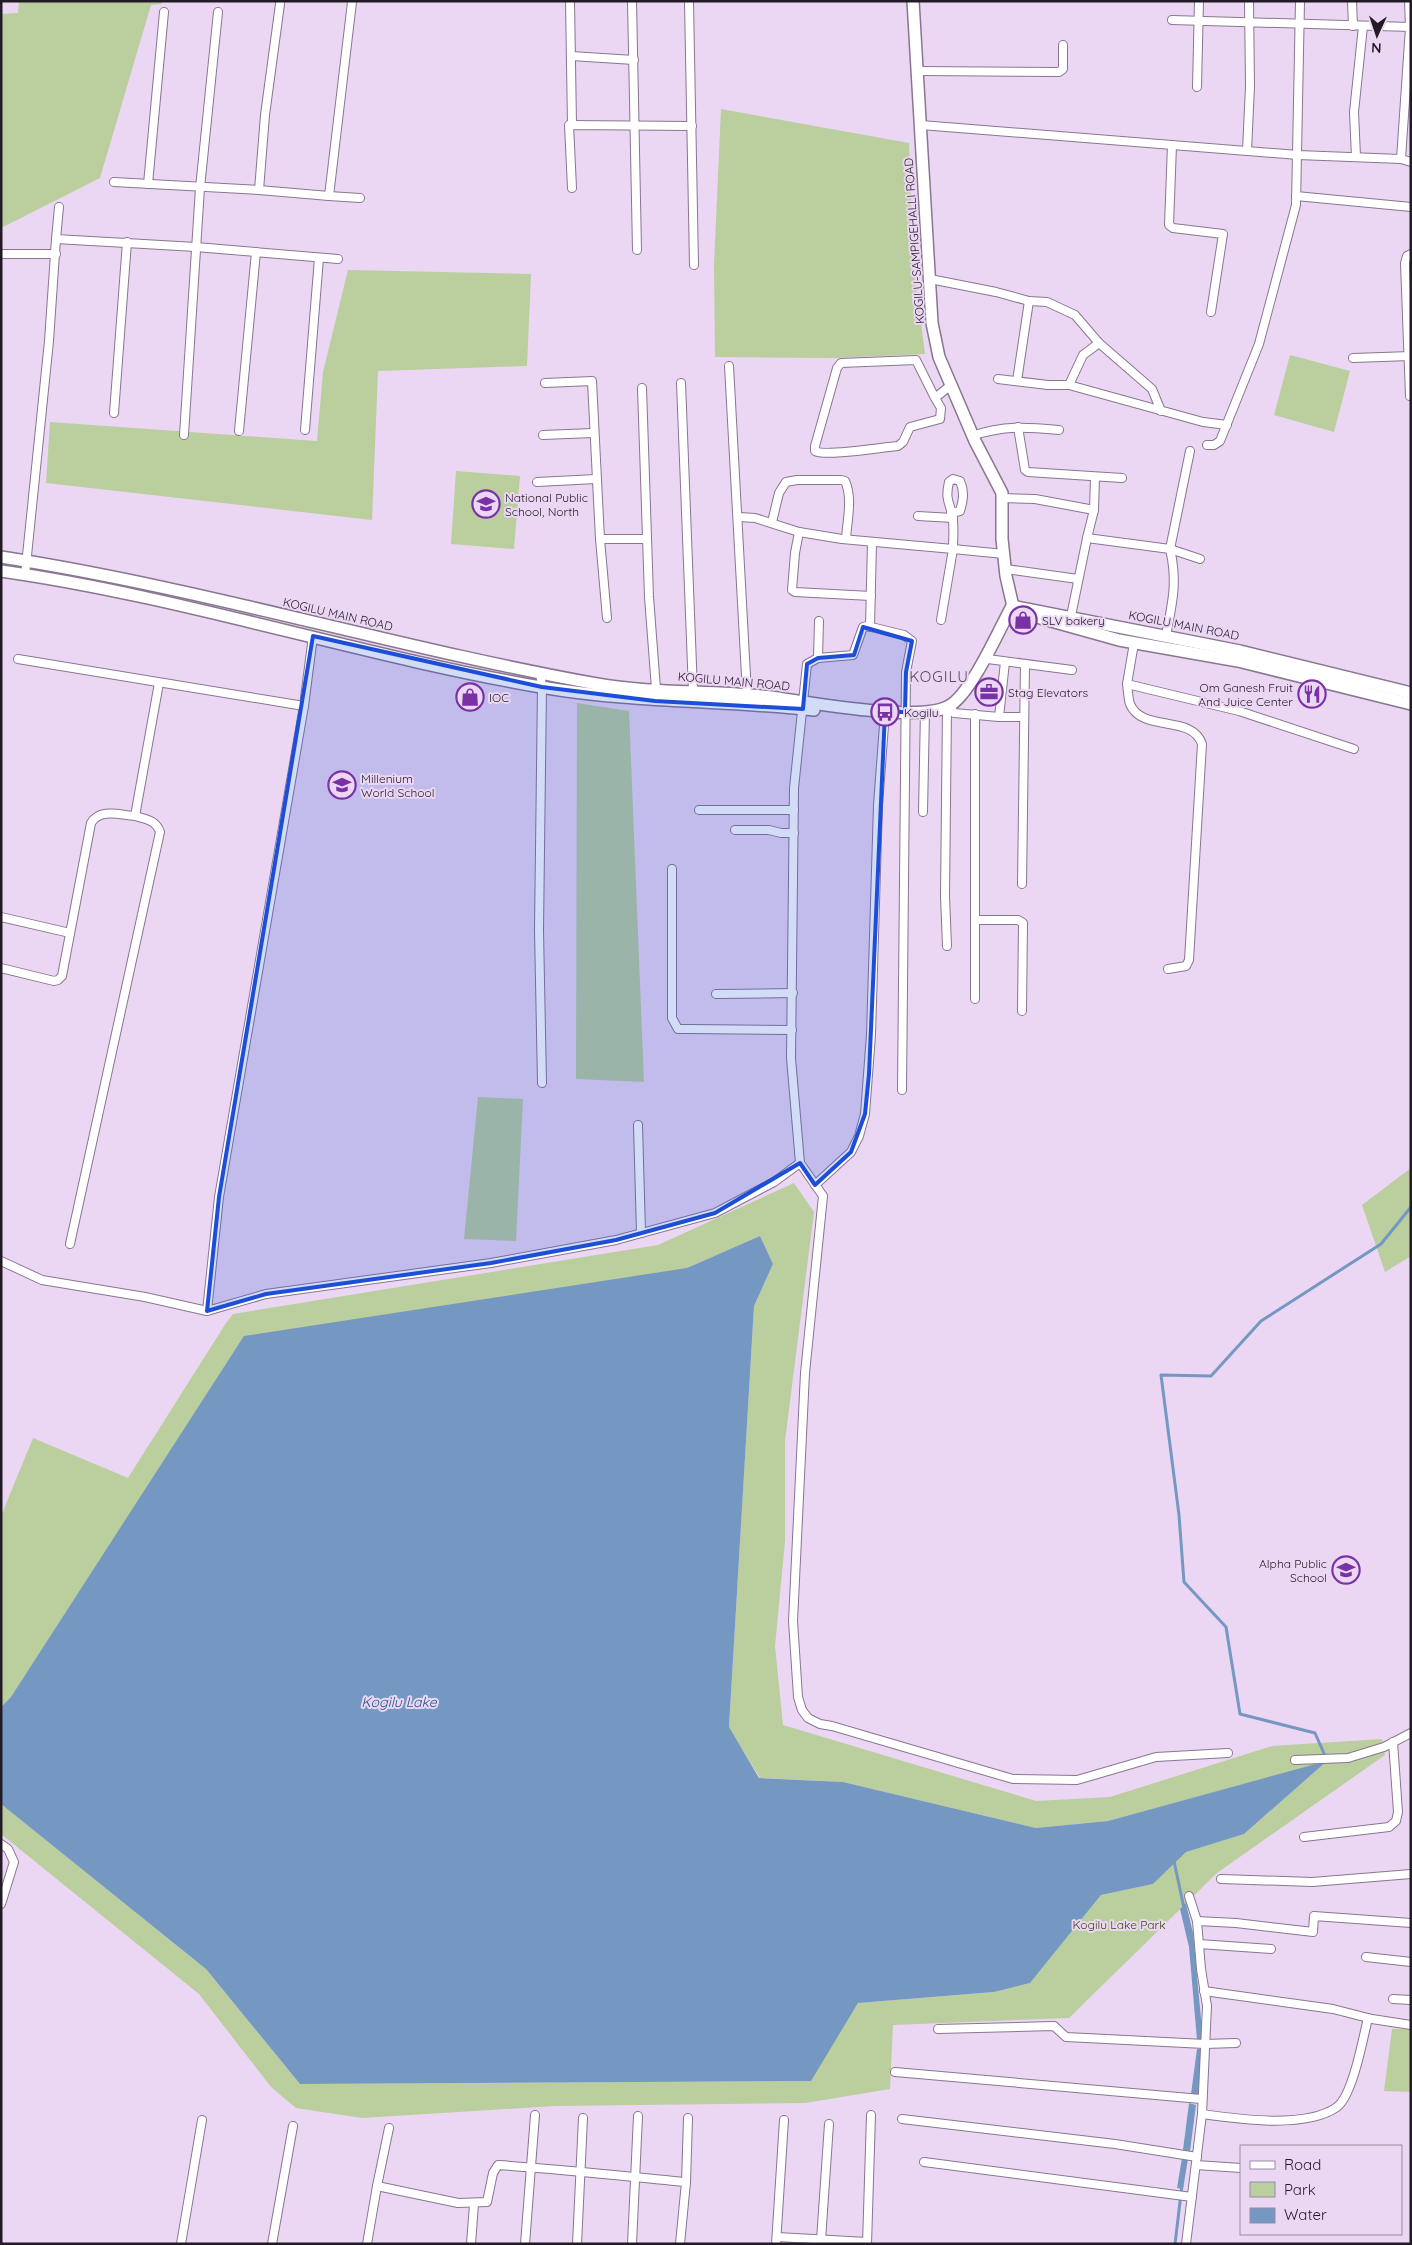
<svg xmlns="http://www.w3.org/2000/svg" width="1412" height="2245" viewBox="0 0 1412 2245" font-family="Quicksand,sans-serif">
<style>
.green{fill:#bace9e}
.water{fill:#7498c2}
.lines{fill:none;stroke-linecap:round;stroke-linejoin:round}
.stream{stroke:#7498c2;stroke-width:3}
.street-casing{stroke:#897690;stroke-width:10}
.secondary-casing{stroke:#897690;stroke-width:14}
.street{stroke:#fff;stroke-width:8}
.secondary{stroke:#fff;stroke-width:11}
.marked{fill:#1d4ed8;fill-opacity:0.2;stroke:#1d4ed8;stroke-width:4;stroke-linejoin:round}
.labels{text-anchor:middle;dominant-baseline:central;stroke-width:4;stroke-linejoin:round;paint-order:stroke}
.street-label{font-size:12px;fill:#221a25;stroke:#ebd7f3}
.poi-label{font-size:12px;fill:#221a25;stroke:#ebd7f3;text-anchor:start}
.park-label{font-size:12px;fill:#364910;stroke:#ebd7f3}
.water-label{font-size:14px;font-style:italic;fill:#24558b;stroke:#ebd7f3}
.quarter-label{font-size:15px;letter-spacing:1px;fill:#5a4961;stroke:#ebd7f3}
</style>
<rect width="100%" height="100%" fill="#ebd7f3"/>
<g class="green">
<path d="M19,1H162V4L151,5L100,178L1,228V14L18,13Z"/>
<path d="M721,109L909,143L914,268L925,354L835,358L715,357L714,265Z"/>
<path d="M348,270L531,274L527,366L378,371L372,520L46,483L50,422L317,441L323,372Z"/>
<path d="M1290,355L1350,371L1334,432L1274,415Z"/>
<path d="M456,471L520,476L514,549L451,544Z"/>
<path d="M577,703L629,711L644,1082L576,1079Z"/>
<path d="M478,1097L523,1099L516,1241L464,1239Z"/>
<path d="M1411,1168V1256L1385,1272L1362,1205Z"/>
<path d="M794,1183L814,1212L785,1441V1541L775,1646L783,1725L1036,1801L1110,1797L1272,1746L1382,1739L1385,1755L1217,1873L1069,2018L893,2025L890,2089L805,2103L555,2106L362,2118L296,2108L271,2087L199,1994L1,1834V1804L206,1969L300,2084L810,2081L858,2003L994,1992L1030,1983L1101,1895L1153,1884L1185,1852L1244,1834L1326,1762L1108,1821L1036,1828L843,1782L760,1778L729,1728L754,1306L773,1264L760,1236L687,1268L11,1697L1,1707V1516L33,1438L128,1478L226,1323L233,1314L658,1245Z"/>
<path d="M1392,2029H1411V2092L1384,2091Z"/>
</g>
<g class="water">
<path d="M760,1236L773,1264L754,1306L729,1727L759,1778L843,1782L1036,1828L1108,1821L1327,1761L1244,1834L1186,1852L1153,1884L1101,1895L1030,1983L994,1992L858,2003L811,2081L300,2084L206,1969L1,1804V1707L11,1697L244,1336L687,1268Z"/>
<path d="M1186,1903L1193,1933L1203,2040H1197L1189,1947L1180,1909Z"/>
<path d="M1197,2049H1202L1198,2095L1191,2094Z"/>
<path d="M1189,2103L1196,2105L1190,2151L1183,2150Z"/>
<path d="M1182,2158L1188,2159L1183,2189L1177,2188Z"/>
</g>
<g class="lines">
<g class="stream">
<path d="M1326,1758L1315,1733L1240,1714L1226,1627L1184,1582L1179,1515L1161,1375L1211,1376L1261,1321L1381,1244L1411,1207"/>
<path d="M1174,1861L1184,1908"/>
<path d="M1175,2244L1182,2185"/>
</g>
<g class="street-casing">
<g id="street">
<path d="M570,1L572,125"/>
<path d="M632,1L637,250"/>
<path d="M1352,1L1353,26"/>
<path d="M689,2L694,265"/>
<path d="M280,4L265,115L259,190L329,196L352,2"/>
<path d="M1172,20L1411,27"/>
<path d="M571,56L634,60"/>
<path d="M918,71L1059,72L1063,69V45"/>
<path d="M1197,87L1199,1"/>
<path d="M921,125L1298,155L1401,159L1411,162"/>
<path d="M1172,145L1169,225L1173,228L1223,234L1211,312"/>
<path d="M1247,151L1250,86L1249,1"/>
<path d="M1356,157L1354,112L1363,26"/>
<path d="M1401,159L1410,27L1409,1"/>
<path d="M114,182L259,190"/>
<path d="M148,184L164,12"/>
<path d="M572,188L569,125L692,126"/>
<path d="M329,196L360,198"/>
<path d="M1296,196L1411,207"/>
<path d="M59,207L56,239L196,247L338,259"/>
<path d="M1,254H56"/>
<path d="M930,279L996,292L1029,301L1047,302L1075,315L1099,343L1152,389L1161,411"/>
<path d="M1353,358L1411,356"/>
<path d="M729,366L747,694"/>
<path d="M998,379L1048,385H1069L1083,355L1099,343"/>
<path d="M1017,381L1029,301"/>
<path d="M545,383L592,381L600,539L607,618"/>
<path d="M681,383L693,691"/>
<path d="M1069,385L1203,422L1227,425"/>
<path d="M642,388L649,597L656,689"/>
<path d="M1410,396L1405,263L1407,256L1411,254"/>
<path d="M935,398L916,360L841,363L837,368L815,446V451C825,457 883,447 898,446L903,442L910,427L940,419L941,408L935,398L951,385"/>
<path d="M114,413L127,242"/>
<path d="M1018,427L1025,470L1028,472L1122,478"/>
<path d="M305,430L319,258"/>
<path d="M239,431L256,252"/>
<path d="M184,435L200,188L218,12"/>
<path d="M543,435L593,433"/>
<path d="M972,436C1004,425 1027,427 1059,430"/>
<path d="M1207,445H1214L1220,441L1259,344L1296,205L1300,1"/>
<path d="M537,482L596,479"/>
<path d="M1002,498L1035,499L1094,510"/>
<path d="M918,516L953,518"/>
<path d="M739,517L755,518L799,532L842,539L953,549C953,540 954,530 953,521C952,504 944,503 949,482L953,479L960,481C965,492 963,501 960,511L951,513"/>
<path d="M772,522L779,493L786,482L797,480H841L845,481C853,498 847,521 846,539"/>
<path d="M799,532L795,553L792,590L795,592L871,596"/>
<path d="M1087,538L1094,510L1095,477"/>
<path d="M600,539H646"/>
<path d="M1170,549L1200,559"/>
<path d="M1006,569L1078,579"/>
<path d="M25,575L49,341L56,239"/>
<path d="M1071,616L1087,538L1170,549L1190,451"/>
<path d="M941,620L953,549L1004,554"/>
<path d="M870,627L872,542"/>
<path d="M1166,636C1172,603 1178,583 1170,549"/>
<path d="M1134,643L1127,684L1239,711L1354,749"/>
<path d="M818,658L819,621"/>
<path d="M18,659L304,706L313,636"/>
<path d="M988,659L1072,670"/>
<path d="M540,672L542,687L539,930L542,1083"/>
<path d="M1127,684C1128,690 1128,698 1130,704C1142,733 1192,714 1202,744L1189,960L1186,966L1168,969"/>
<path d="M950,706L954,713L999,717H1023"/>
<path d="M947,708L945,896L947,946"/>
<path d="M975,714V999"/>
<path d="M999,717L1005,662"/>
<path d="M699,810H794"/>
<path d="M923,812L925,711"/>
<path d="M735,830H769L781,833H794"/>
<path d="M672,869V1018L678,1029H688L792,1030"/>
<path d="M1022,884L1025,664"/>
<path d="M1,917L70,933"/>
<path d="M975,920H1018L1023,923L1022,1011"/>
<path d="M1,968L54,981L58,980L62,976L91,823C100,808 120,815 135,816"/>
<path d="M716,994L793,993"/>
<path d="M902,1090L906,672L912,641L904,635L867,626L863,627L853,655L818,658L807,664L794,788L791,1058L800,1163L823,1196L805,1373L793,1621L798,1697L802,1710L808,1718L820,1724L832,1726L1013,1779L1077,1780L1156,1757L1228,1753"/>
<path d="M638,1125L641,1233"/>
<path d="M815,1185L851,1152L859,1136L865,1114L871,1035L878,805L885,712"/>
<path d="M70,1244L160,832C156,820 146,819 135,816L159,683"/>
<path d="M1,1261L42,1280L145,1297L207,1311L266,1294L491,1263L616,1240L715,1213L774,1182L800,1163"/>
<path d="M207,1311L219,1197L304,706"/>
<path d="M1295,1760L1348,1758L1384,1747L1411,1733"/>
<path d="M1304,1837L1389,1827L1396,1821L1398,1812L1393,1742"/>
<path d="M1,1844L8,1849L14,1862L1,1904"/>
<path d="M1221,1879L1312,1882L1411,1874"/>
<path d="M1197,1921L1236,1923L1313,1932L1314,1916L1411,1923"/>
<path d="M1199,1944L1271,1949"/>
<path d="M1366,1957L1411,1962"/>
<path d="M1204,1991L1333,2009L1372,2019L1411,2025"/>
<path d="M1393,1999L1411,2000"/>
<path d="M938,2029L1054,2026L1066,2037L1205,2044L1236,2043"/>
<path d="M895,2072L1201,2099"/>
<path d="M1202,2114C1237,2119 1306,2129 1337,2107C1353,2095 1363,2038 1368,2018"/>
<path d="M902,2119L1115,2144L1197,2157"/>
<path d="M924,2162L1192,2197"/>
<path d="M1196,2165L1241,2168"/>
<path d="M686,2182L688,2118"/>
<path d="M377,2186L389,2128"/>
<path d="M777,2237L867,2242"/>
<path d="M821,2240L829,2124"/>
<path d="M181,2244L202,2120"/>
<path d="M272,2244L293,2126"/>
<path d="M367,2244L377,2186L458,2203L487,2202L493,2173L498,2165C561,2169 623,2176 686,2182L680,2244"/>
<path d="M471,2244L474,2204"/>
<path d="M525,2244L535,2115"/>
<path d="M577,2244L583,2118"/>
<path d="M632,2244L638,2116"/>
<path d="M776,2244L784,2120"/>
<path d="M867,2244L871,2115"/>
<path d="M1186,2244L1202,2114L1207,2006L1201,1969L1197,1921L1189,1896"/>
</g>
</g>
<g class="secondary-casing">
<g id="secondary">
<path d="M913,1L932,323L939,357L975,441L1002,493V539L1006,576L1014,611"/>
<path d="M1,557C202,588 397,648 597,684C654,694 714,690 771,697C807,702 920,723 949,706C971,694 999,630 1012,606L1240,651L1411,693"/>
<path d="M1,571C184,597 360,656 541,687C632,703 723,700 814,710"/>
<path d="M1033,616L1119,640L1238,661L1411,704"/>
</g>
</g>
<use href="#street" class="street"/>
<use href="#secondary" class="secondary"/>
</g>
<path class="marked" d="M863,627L912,641L906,672L905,712H885L869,1074L865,1114L851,1152L815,1185L800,1163L715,1213L616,1240L491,1263L266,1294L207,1311L219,1197L313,636L542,687L655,701L803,709L807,664L818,658L854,655Z"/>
<defs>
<g id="school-ring" transform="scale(1.4375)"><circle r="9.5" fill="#ebd7f3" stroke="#7832a5" stroke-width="1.5"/><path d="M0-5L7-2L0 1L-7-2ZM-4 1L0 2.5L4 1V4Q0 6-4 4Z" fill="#7832a5"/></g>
<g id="shop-ring" transform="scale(1.4375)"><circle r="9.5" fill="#ebd7f3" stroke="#7832a5" stroke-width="1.5"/><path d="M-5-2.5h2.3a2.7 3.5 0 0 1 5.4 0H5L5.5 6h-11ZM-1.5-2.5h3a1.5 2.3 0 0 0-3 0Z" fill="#7832a5"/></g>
<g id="office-ring" transform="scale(1.4375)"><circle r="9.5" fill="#ebd7f3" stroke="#7832a5" stroke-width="1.5"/><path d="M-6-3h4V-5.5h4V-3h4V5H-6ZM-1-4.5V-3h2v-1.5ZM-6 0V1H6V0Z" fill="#7832a5"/></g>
<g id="restaurant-ring" transform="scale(1.4375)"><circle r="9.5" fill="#ebd7f3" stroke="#7832a5" stroke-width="1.5"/><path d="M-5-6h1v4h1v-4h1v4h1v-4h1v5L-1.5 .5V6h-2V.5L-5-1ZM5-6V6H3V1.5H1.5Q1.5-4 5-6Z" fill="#7832a5"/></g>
<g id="bus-ring" transform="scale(1.4375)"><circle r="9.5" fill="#ebd7f3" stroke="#7832a5" stroke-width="1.5"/><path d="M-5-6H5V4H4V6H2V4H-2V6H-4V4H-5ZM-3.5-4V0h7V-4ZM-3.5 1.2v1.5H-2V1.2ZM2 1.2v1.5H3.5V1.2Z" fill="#7832a5"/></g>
</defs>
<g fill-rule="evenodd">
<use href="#school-ring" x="486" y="504"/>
<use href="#shop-ring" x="1023" y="620"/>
<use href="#office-ring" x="989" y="692"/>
<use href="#restaurant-ring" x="1312" y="694"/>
<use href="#shop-ring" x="470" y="697"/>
<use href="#bus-ring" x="885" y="712"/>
<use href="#school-ring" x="342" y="785"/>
<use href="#school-ring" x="1346" y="1570"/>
</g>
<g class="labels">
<g class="street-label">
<text transform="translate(914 241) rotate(-94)">KOGILU-SAMPIGEHALLI ROAD</text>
<text transform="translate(338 614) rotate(13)">KOGILU MAIN ROAD</text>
<text transform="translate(1184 625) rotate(11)">KOGILU MAIN ROAD</text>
<text transform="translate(734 681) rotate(5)">KOGILU MAIN ROAD</text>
</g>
<g class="poi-label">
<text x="505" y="497">National Public<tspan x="505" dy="14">School, North</tspan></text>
<text x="1042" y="620">SLV bakery</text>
<text x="1293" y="687" text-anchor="end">Om Ganesh Fruit<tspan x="1293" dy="14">And Juice Center</tspan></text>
<text x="1008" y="692">Stag Elevators</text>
<text x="489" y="697">IOC</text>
<text x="904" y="712">Kogilu</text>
<text x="361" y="778">Millenium<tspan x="361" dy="14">World School</tspan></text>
<text x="1327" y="1563" text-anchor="end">Alpha Public<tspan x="1327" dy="14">School</tspan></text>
</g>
<g class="park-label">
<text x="1119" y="1924">Kogilu Lake Park</text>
</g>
<g class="water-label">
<text x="399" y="1702">Kogilu Lake</text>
</g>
<g class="quarter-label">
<text x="939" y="676">KOGILU</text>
</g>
</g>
<rect width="1412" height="2245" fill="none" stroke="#221a25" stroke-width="5"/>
<rect x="1240" y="2145" width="162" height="90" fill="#ebd7f3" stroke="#9b8ba1"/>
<rect x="1250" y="2161" width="25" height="8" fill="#ffffff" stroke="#9b8ba1"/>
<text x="1284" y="2170" font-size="15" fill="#221a25">Road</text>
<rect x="1250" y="2182" width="25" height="15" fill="#bace9e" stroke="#9b8ba1"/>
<text x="1284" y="2195" font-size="15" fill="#221a25">Park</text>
<rect x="1250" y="2208" width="25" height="15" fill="#7498c2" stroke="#9b8ba1"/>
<text x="1284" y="2220" font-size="15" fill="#221a25">Water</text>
<g transform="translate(1377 35) rotate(183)" stroke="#ebd7f3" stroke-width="4" paint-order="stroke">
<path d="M0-4L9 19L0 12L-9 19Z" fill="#221a25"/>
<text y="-8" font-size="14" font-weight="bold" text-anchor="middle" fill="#221a25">N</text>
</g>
</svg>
